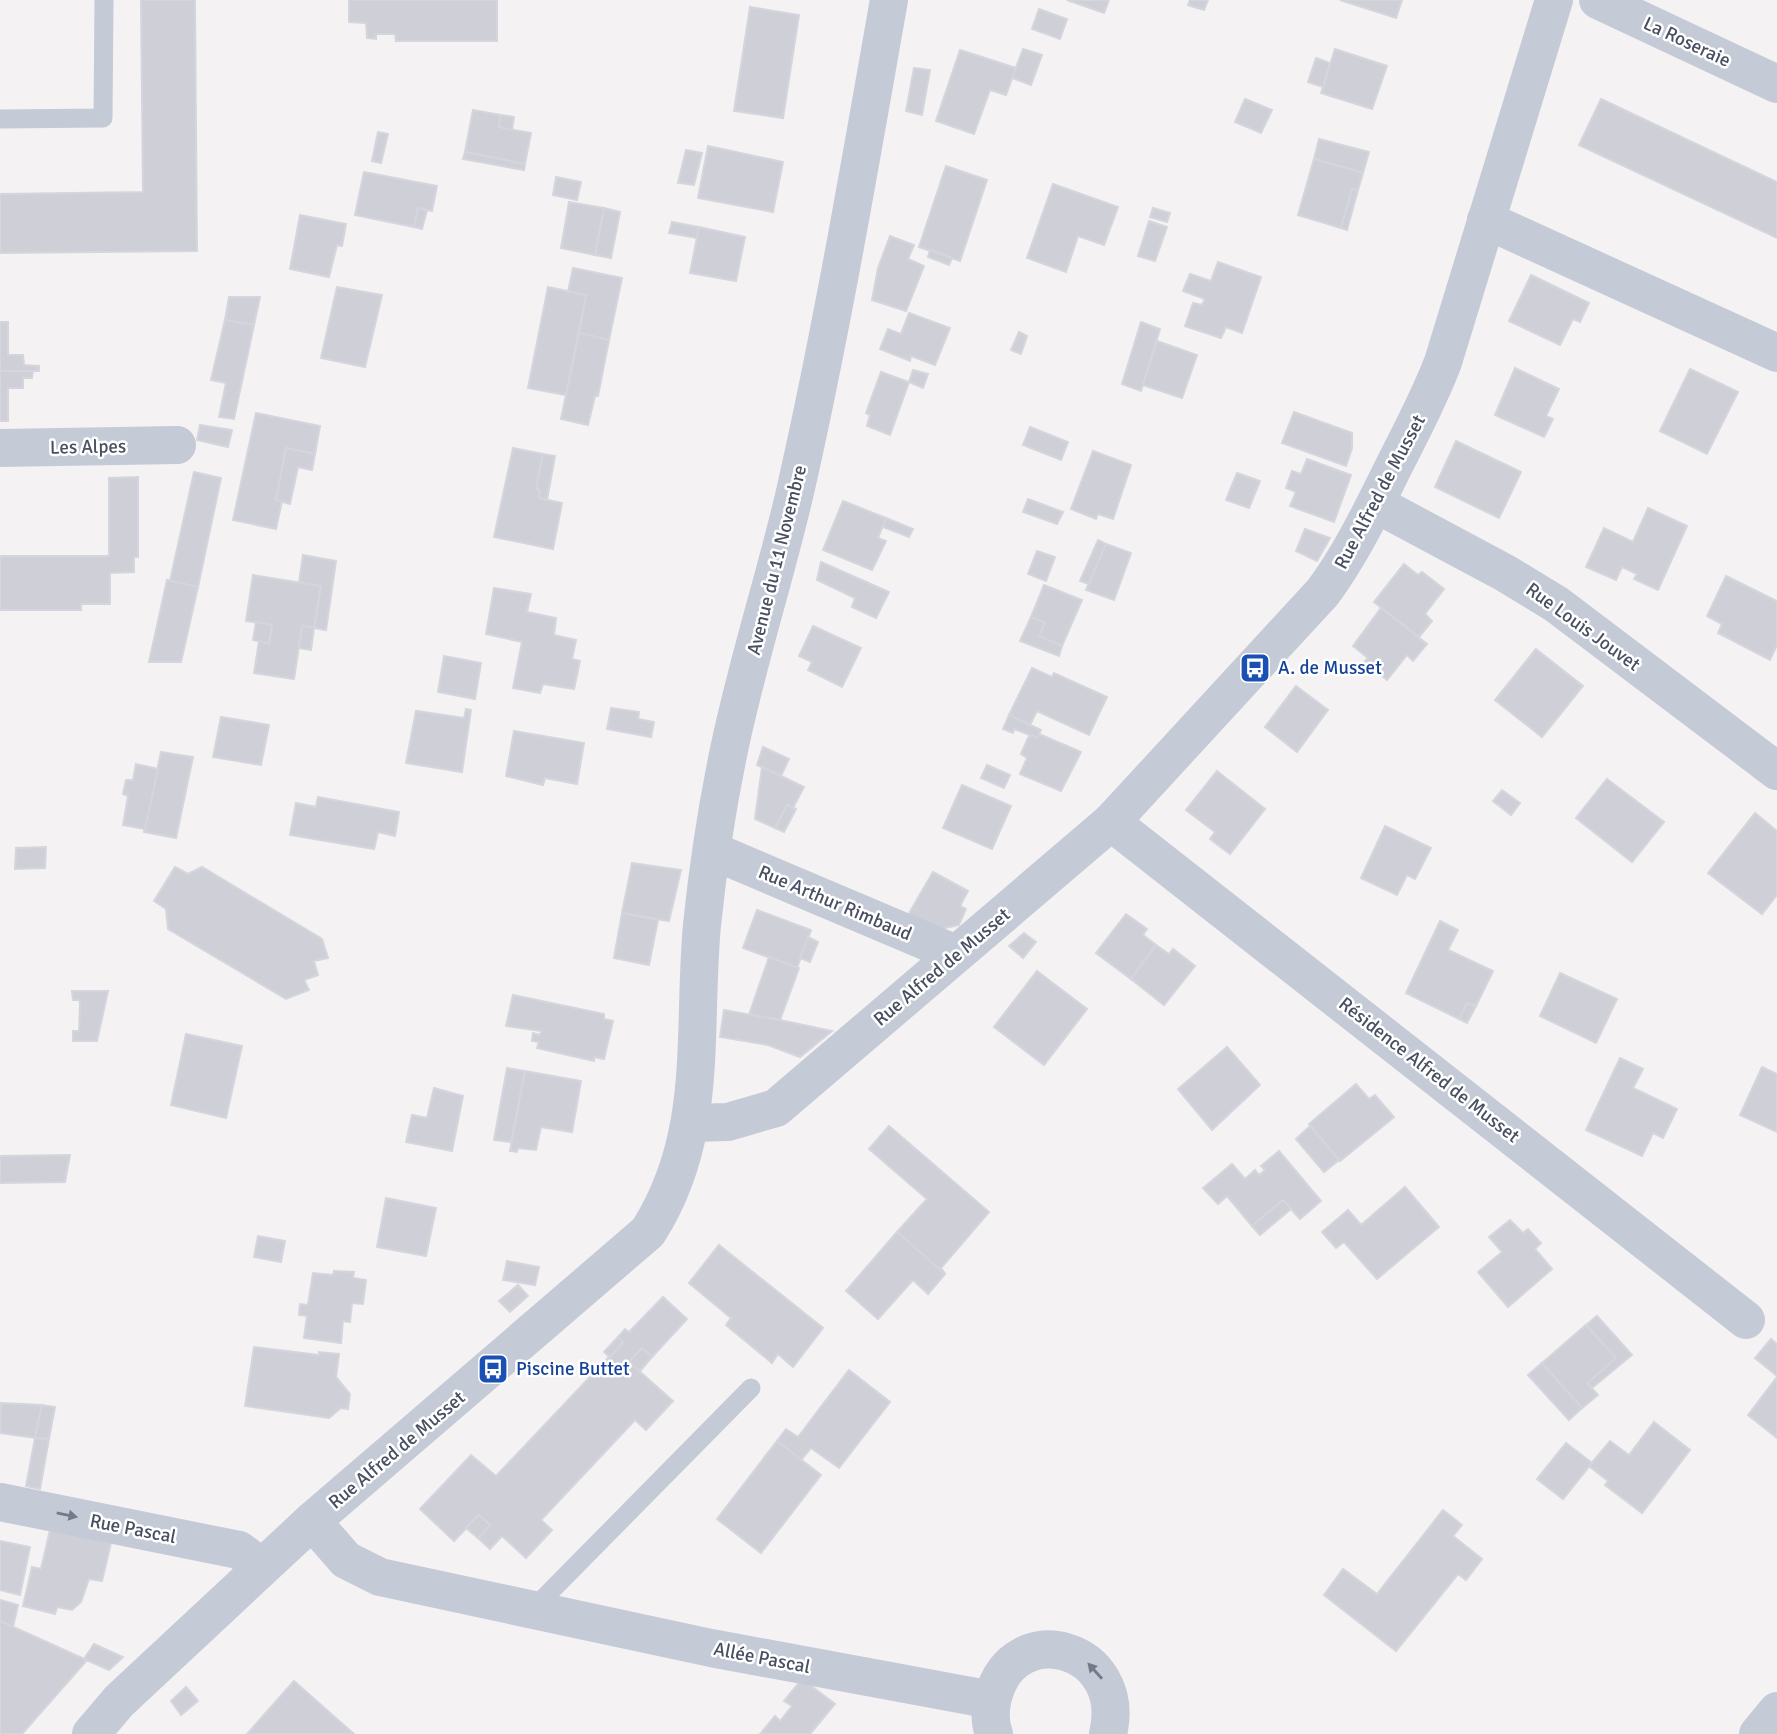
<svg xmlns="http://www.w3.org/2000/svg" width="1777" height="1734" viewBox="0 0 1777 1734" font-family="Signika,sans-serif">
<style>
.building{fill:#cecfd7;stroke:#d5d6dd;stroke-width:2}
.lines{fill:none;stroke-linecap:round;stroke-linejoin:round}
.lane{stroke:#c5cad7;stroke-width:19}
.street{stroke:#c5cad7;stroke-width:38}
.oneway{fill:#747a8a}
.labels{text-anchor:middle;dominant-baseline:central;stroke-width:5;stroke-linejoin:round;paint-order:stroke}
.street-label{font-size:19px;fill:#484f61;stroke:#fff}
.transit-label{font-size:19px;fill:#164399;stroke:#fff;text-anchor:start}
</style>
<rect width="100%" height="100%" fill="#f4f2f2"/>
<g class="building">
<path d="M141,0H195L197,251L0,253V194L143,192Z"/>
<path d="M349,0H497V41H396L395,34H376V39L367,38L366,23L349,22Z"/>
<path d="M1067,0H1109L1104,13Z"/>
<path d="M1190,0H1208L1204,10L1188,5Z"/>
<path d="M1340,0H1402L1396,18Z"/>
<path d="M750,7L799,15L783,118L734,111Z"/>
<path d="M1039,9L1067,19L1060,39L1032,29Z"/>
<path d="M1023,49L1042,55L1031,85L1012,78Z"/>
<path d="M1335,49L1387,66L1372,109L1321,93Z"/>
<path d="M960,50L1016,68L1006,95L990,90L974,134L936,121Z"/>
<path d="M1316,58L1330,63L1323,87L1308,82Z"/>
<path d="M914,68L930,70L922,115L906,111Z"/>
<path d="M1245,99L1272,110L1261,133L1235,122Z"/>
<path d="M1601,99L1777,182V238L1579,145Z"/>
<path d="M473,110L501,115L499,127L531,133L525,164L465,152Z"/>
<path d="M501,115L514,117L512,130L499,127Z"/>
<path d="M378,132L388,134L381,163L372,161Z"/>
<path d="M1319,139L1369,152L1363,173L1314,159Z"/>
<path d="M708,146L783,162L773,212L698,198Z"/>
<path d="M686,150L702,153L694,185L678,183Z"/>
<path d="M465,152L525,164L524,170L463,159Z"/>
<path d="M1314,159L1363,173L1358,190L1352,189L1341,228L1298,215Z"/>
<path d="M946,166L987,180L960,261L919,247Z"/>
<path d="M364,172L437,186L432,211L418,208L414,227L355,215Z"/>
<path d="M556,177L581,182L577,200L553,195Z"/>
<path d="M1053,184L1118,207L1104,245L1078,236L1066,272L1027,258Z"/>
<path d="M1352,189L1358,190L1347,230L1341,228Z"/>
<path d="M569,202L604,208L595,255L561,248Z"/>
<path d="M418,208L427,210L422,229L414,227Z"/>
<path d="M604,208L620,212L611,258L595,255Z"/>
<path d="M1153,208L1170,213L1167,222L1150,217Z"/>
<path d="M300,215L346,224L342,246L337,245L329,277L290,269Z"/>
<path d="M1149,221L1167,227L1155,261L1138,256Z"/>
<path d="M672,222L699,227L697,238L669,233Z"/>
<path d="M699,227L745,237L736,281L690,273Z"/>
<path d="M890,236L914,245L908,259L924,266L906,311L872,300L878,268Z"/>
<path d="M930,250L952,258L949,265L928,257Z"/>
<path d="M1218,262L1261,277L1242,333L1226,327L1221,338L1185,326L1193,303L1202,305L1205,299L1183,291L1190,274L1211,281Z"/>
<path d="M573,268L622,278L609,340L579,333L586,295L568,292Z"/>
<path d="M1531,275L1589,303L1580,322L1573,319L1560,345L1509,321Z"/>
<path d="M337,287L382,295L365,367L321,358Z"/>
<path d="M548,287L586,295L566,395L528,388Z"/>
<path d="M229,297H260L254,325L225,320Z"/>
<path d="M909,313L950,328L935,365L911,356L910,361L880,349L888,329L901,334Z"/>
<path d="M225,320L254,325L234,419L219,417L226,383L211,380Z"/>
<path d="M0,322H8V355H23L24,365L39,366V371H0Z"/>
<path d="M1141,322L1160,329L1141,391L1122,384Z"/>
<path d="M1019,332L1027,336L1021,354L1011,350Z"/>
<path d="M579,333L609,340L598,396H595L588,425L561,419Z"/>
<path d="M1157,341L1197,355L1182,398L1143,385Z"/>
<path d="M1515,368L1559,389L1546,416L1553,419L1544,437L1495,415Z"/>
<path d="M1690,369L1738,392L1707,454L1660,431Z"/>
<path d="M913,370L928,374L923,388L909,382Z"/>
<path d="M0,371H33L32,378H23V388H8V421H0Z"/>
<path d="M881,372L909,382L890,435L867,426L870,415L866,413Z"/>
<path d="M1294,412L1352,433V448L1346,466L1282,443Z"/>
<path d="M256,413L320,426L315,454L286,448L276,500L282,501L276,529L233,520Z"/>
<path d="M200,425L232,430L228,447L197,440Z"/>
<path d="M1030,427L1068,442L1061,460L1023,445Z"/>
<path d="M1456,441L1521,472L1499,518L1435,487Z"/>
<path d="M286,448L315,454L312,470L298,467L290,504L276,500Z"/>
<path d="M513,448L543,454L536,489L540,490L539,498L562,503L553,549L494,537Z"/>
<path d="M1093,451L1131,465L1113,519L1098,514L1096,519L1071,509Z"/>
<path d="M543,454L555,456L547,500L539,498L540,490L536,489Z"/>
<path d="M1307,459L1351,475L1334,522L1290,506L1296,492L1286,488L1292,471L1301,474Z"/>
<path d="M194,472L221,478L198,587L170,581Z"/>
<path d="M1237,473L1260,481L1249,508L1226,500Z"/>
<path d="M138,477V557H134V572L110,573V604H81V610H0V556H109V478Z"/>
<path d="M1028,499L1063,512L1057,524L1023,512Z"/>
<path d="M843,501L886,518L878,538L886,541L872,570L823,550Z"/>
<path d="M1648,508L1687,526L1658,590L1634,579L1637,574L1622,567L1616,580L1586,567L1604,528L1633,542Z"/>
<path d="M886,518L913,529L909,537L883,527Z"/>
<path d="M1305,529L1330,538L1317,561L1296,551Z"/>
<path d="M1098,540L1106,544L1089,584L1080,581Z"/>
<path d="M1106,544L1131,553L1114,600L1086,590Z"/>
<path d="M1037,551L1055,557L1046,581L1028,574Z"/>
<path d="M303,555L336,561L326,630L314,628L321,586L299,583Z"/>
<path d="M821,562L889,592L876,618L852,607L855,598L817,580Z"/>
<path d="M1404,564L1418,575L1422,572L1444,589L1425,614L1432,621L1419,637L1374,602Z"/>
<path d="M253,575L321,586L314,628L302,626L294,679L254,673L259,641L269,643L272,625L246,621Z"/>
<path d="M1726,576L1777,601V645L1770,660L1718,633L1722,624L1707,616Z"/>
<path d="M167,580L198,587L181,662H149Z"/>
<path d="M1044,585L1082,600L1062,646L1039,636L1045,623L1031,617Z"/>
<path d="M494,588L531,594L527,612L556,618L554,635L576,640L572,659L580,661L574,689L543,684L540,693L513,688L522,642L486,634Z"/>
<path d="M1381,608L1427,644L1413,661L1407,655L1387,680L1364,662L1368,658L1353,646Z"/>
<path d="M1031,617L1045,623L1039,636L1062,646L1059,656L1020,641Z"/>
<path d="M256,622L272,625L269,643L253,640Z"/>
<path d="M302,626L314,628L311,650L299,648Z"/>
<path d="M813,626L861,648L842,687L808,670L812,662L799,656Z"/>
<path d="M1536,649L1583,686L1542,737L1495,700Z"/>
<path d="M444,656L481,663L475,699L438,692Z"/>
<path d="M1032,668L1052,677L1054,673L1107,697L1089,735L1037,711L1030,725L1009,715Z"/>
<path d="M1296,686L1328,710L1297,752L1265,727Z"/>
<path d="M611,708L639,712L638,719L654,722L651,737L607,729Z"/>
<path d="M466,709L471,710L462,772L406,763L416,711L464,718Z"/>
<path d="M1009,715L1041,730L1037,738L1014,729L1013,733L1003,729Z"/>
<path d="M221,717L269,725L261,765L213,757Z"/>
<path d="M514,731L584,743L577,784L545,778L543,785L506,776Z"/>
<path d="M1039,734L1081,752L1061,791L1020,774L1027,758L1021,754L1028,738L1032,735L1037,738Z"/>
<path d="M763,747L789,759L781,776L757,765Z"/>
<path d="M161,752L193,757L176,838L144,832Z"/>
<path d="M136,764L158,769L145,829L123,825L128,796L123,794L126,780H133Z"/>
<path d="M987,765L1010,775L1004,788L981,778Z"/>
<path d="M762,767L804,787L793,808L787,805L775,828L755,819Z"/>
<path d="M1217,771L1265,809L1230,854L1210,839L1215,832L1186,810Z"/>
<path d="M1607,779L1664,822L1632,862L1576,818Z"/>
<path d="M962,785L1011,806L992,849L943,828Z"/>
<path d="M1502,790L1520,803L1511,815L1493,801Z"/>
<path d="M318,797L399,812L395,836L378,832L374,849L290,835L296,803L316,807Z"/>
<path d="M787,805L796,809L784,832L775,828Z"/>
<path d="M1755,813L1777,831V895L1762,914L1708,873Z"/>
<path d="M1385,826L1431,848L1415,879L1407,875L1397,895L1361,878Z"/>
<path d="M46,847L45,868L15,869L16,848Z"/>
<path d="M632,863L681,870L669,921L622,913Z"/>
<path d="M175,867L188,874L202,867L322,939L328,958L314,961L318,975L304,980L309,990L286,999L168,929L166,909L154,901Z"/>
<path d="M933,872L968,891L960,906L966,909L959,925L941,929L908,915Z"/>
<path d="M757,910L811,930L797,968L743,948Z"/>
<path d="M622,913L658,920L649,965L614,958Z"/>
<path d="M1126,914L1147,929L1143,935L1156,945L1131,979L1096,953Z"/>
<path d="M1440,921L1458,930L1448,950L1493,971L1476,1006L1467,1003L1459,1019L1406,993Z"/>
<path d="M1024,933L1036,942L1023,958L1009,946Z"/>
<path d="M808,937L818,942L810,962L800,958Z"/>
<path d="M1156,945L1169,954L1173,949L1195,966L1164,1005L1131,979Z"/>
<path d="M769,957L799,968L780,1020L749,1015Z"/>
<path d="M1037,971L1087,1009L1044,1065L994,1027Z"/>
<path d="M1560,973L1617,999L1596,1043L1540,1016Z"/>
<path d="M72,991H108L97,1041H73V1031H79L80,1003L79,1000H73Z"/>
<path d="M513,995L604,1014V1019L613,1021L604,1059L594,1057V1061L537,1048L539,1042L532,1041L533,1033L540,1035L541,1031L506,1026Z"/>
<path d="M1467,1003L1476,1006L1467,1023L1459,1019Z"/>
<path d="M724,1010L780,1020L832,1031L800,1057L768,1045L720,1037Z"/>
<path d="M186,1034L242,1046L226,1118L171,1105Z"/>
<path d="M1227,1047L1260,1085L1212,1130L1178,1089Z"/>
<path d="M1620,1058L1643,1069L1633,1088L1677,1109L1663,1138L1653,1133L1642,1156L1586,1130Z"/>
<path d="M1762,1067L1777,1074V1132L1740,1115Z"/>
<path d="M507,1068L525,1071L511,1142L494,1140Z"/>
<path d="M525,1071L581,1081L572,1132L541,1127L536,1150L518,1148L517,1152L510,1151Z"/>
<path d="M1356,1084L1369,1099L1375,1095L1394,1117L1340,1161L1309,1124Z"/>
<path d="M434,1088L463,1096L452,1151L406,1142L412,1115L427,1118Z"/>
<path d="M889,1126L989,1212L941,1268L945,1274L897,1232L927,1199L869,1149Z"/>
<path d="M1310,1126L1339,1160L1324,1172L1296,1139Z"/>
<path d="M1279,1151L1321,1201L1300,1219L1283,1200L1252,1226L1227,1196L1218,1204L1203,1188L1232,1164L1245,1179L1255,1170L1259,1175L1265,1170L1261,1166Z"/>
<path d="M70,1155L65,1182L0,1183V1156Z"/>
<path d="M1405,1187L1439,1227L1377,1279L1344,1242L1336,1248L1322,1232L1348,1210L1361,1225Z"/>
<path d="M386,1198L436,1208L426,1256L377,1247Z"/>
<path d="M1283,1200L1291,1209L1260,1235L1252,1226Z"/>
<path d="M1510,1220L1523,1233L1528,1229L1541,1243L1535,1249L1552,1269L1508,1307L1478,1272L1502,1252L1489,1237Z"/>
<path d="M897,1232L945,1274L928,1294L913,1280L878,1319L846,1291Z"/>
<path d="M258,1236L285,1241L281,1262L254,1257Z"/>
<path d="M719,1245L823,1328L793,1367L778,1354L772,1363L726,1325L731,1318L689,1283Z"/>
<path d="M507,1261L539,1267L535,1285L503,1280Z"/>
<path d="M334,1271L354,1272L353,1278L366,1280L363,1304L352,1303L350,1322L343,1321L341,1343L304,1338L307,1316L299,1315L300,1304L308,1305L313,1273L333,1275Z"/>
<path d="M518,1285L528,1296L510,1312L499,1301Z"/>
<path d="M663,1297L687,1319L652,1357L642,1348L629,1362L673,1401L646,1430L635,1420L541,1520L552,1530L526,1558L502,1536L490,1549L478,1538L490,1525L479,1515L454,1541L420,1509L471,1455L496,1476L623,1342L618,1337L625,1329L629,1332Z"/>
<path d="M1597,1316L1632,1355L1592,1388L1587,1383L1616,1358L1586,1325Z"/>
<path d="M1586,1325L1616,1358L1587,1383L1598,1395L1582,1408L1542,1363Z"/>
<path d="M618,1337L623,1342L610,1357L604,1352Z"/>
<path d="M1771,1339L1777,1344V1376L1755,1358Z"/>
<path d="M254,1347L319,1355V1352L339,1354L336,1377L350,1394L348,1409L341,1408L329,1418L245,1406Z"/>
<path d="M642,1348L652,1357L640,1371L629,1362Z"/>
<path d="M1542,1363L1582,1408L1569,1420L1528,1375Z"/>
<path d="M849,1370L890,1402L839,1468L811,1448L801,1460L777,1441L786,1429L798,1437Z"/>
<path d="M1777,1377V1438L1748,1415Z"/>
<path d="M1,1403L42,1405L35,1438L0,1433Z"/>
<path d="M42,1405L55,1407L49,1439L35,1438Z"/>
<path d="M1654,1422L1690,1450L1642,1513L1605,1485L1608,1481L1589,1466L1610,1441L1629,1455Z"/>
<path d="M35,1438L49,1439L40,1489L26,1486Z"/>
<path d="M777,1441L821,1475L761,1553L717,1519Z"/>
<path d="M1566,1443L1592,1463L1563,1499L1537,1479Z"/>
<path d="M1443,1510L1462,1525L1453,1536L1482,1559L1466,1580L1458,1574L1396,1651L1324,1595L1343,1569L1377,1594Z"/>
<path d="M479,1515L490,1525L478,1538L466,1528Z"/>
<path d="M50,1530L111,1543L102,1581L89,1579L81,1602L72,1610L57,1607L55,1614L23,1606L32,1567L41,1569Z"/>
<path d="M0,1541L30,1547L20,1595L0,1590Z"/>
<path d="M0,1600L18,1605L13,1627L0,1621Z"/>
<path d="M0,1621L87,1660L22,1734H0Z"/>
<path d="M94,1644L123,1657L109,1670L84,1659Z"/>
<path d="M802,1679L835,1704L810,1734H760L775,1716L780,1721L792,1706L784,1701Z"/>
<path d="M294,1681L354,1734H247Z"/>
<path d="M186,1687L198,1701L181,1715L171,1701Z"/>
</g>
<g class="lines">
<g class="lane">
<path d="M0,119L103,118L104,0"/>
<path d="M532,1610L751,1388"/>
</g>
<g class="street">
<path d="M1598,0L1777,84"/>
<path d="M1486,220L1777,353"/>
<path d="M0,448L177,445"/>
<path d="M1376,504L1505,573L1556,604L1777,771"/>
<path d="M1111,822L1746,1320"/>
<path d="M713,851L956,954"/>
<path d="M690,1123L728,1122L776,1108L1111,822L1323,592C1351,554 1371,512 1392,470C1410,434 1429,399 1443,362L1554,0"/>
<path d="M0,1502L239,1550L262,1567"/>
<path d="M312,1521L346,1560L380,1577L711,1648L992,1700"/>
<path d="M91,1734L119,1701L312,1521L648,1232C710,1135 692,1034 702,925C708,867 717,807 729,750C747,663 775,578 795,492C832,329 860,164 889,0"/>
<path d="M994,1734C989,1721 990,1710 993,1697C1014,1615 1129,1647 1108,1734"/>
<path d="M1758,1734L1777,1711"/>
</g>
</g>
<defs><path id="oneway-solid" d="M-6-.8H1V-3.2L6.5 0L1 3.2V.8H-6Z" transform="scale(1.75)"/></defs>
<g class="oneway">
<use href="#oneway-solid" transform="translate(67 1515) rotate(11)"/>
<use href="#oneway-solid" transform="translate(1095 1671) rotate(-132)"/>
</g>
<defs>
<g id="bus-square" transform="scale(1.575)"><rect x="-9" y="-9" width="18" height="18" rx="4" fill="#1a4fb4" stroke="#fff"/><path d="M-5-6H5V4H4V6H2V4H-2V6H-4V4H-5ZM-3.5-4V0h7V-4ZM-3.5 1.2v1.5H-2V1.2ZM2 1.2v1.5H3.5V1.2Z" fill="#fff"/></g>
</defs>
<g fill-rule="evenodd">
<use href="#bus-square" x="1255" y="668"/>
<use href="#bus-square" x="493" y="1369"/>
</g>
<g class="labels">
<g class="street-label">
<text transform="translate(1687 42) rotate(25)">La Roseraie</text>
<text transform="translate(88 447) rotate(-1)">Les Alpes</text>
<text transform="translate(1380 492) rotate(-62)">Rue Alfred de Musset</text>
<text transform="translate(777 560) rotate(-76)">Avenue du 11 Novembre</text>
<text transform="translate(1583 627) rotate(36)">Rue Louis Jouvet</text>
<text transform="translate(835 903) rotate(23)">Rue Arthur Rimbaud</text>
<text transform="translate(942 967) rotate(-40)">Rue Alfred de Musset</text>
<text transform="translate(1429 1070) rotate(38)">Résidence Alfred de Musset</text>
<text transform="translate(397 1450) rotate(-40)">Rue Alfred de Musset</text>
<text transform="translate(133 1529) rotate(11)">Rue Pascal</text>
<text transform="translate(762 1658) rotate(11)">Allée Pascal</text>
</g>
<g class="transit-label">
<text x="1278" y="668">A. de Musset</text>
<text x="516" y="1369">Piscine Buttet</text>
</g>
</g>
</svg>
